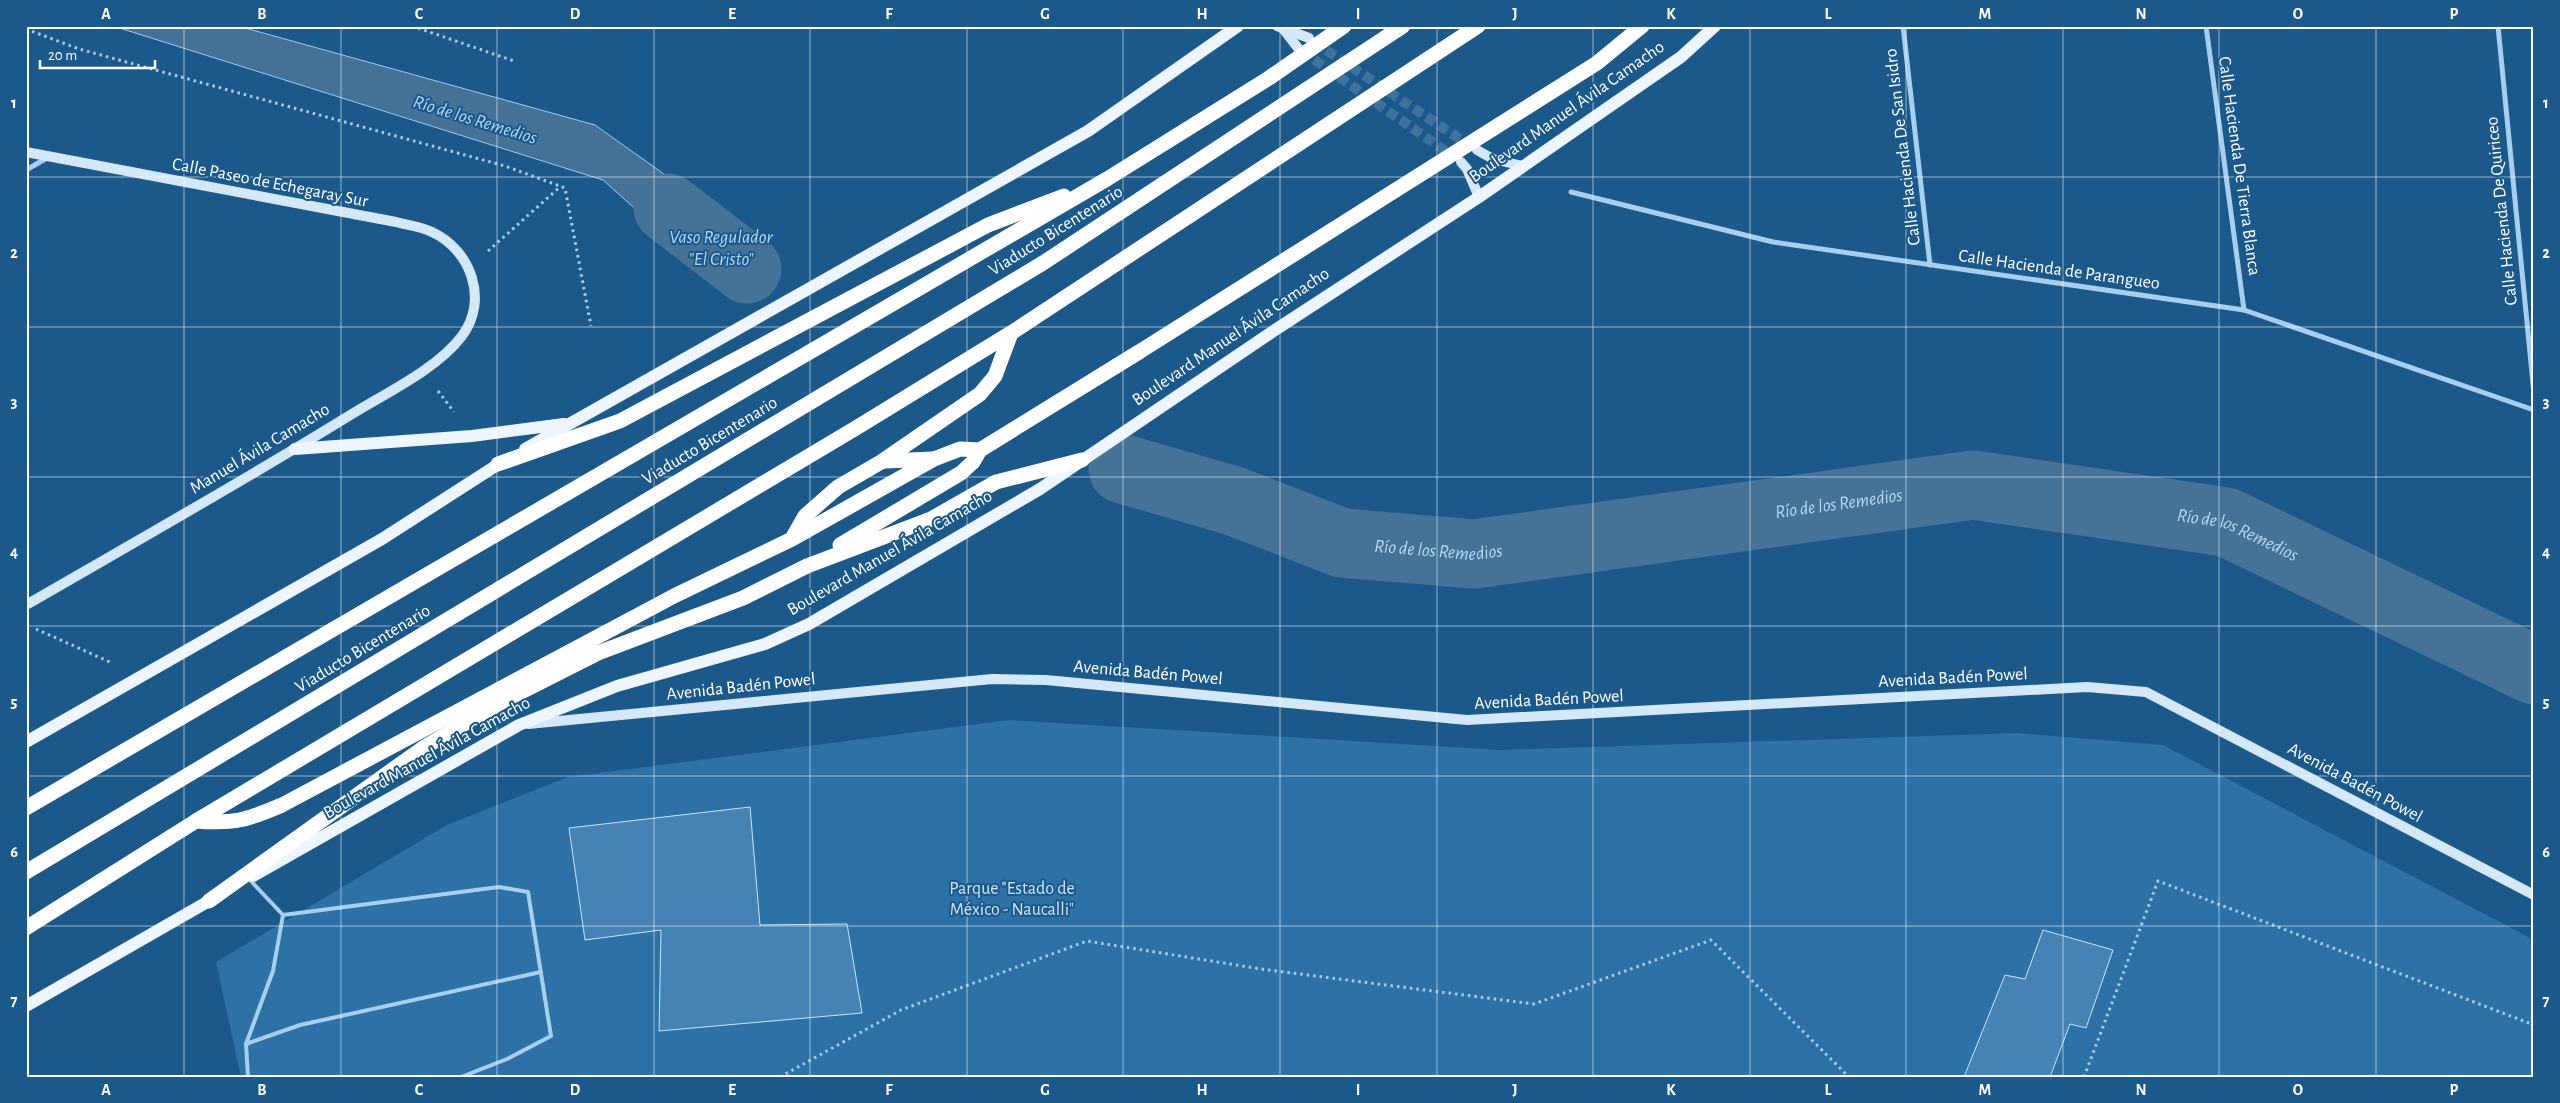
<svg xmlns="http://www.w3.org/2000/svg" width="2560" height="1103" viewBox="0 0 2560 1103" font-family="'Alegreya Sans',sans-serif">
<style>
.green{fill:#2c72a7}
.water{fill:#467295;stroke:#9acbef}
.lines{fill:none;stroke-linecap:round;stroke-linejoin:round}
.river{stroke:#467295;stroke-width:69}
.building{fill:#4483b3;stroke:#cde6f9}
.secondary-tunnel{stroke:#3e729c;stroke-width:10;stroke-dasharray:10 5;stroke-linecap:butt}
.path{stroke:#a7ceed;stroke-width:3;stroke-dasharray:2.5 4;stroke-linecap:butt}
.lane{stroke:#a7ceed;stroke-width:4}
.street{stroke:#a7ceed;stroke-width:5}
.secondary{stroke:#d3e8f9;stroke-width:10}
.primary{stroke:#edf6ff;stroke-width:12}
.highway{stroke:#fff;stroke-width:15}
.highway-bridge{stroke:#fff;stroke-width:15}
.grid{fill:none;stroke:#fff;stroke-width:1;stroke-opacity:0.55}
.labels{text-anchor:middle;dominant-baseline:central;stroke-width:4;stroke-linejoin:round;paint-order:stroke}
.street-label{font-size:18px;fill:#fff;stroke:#1c598b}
.park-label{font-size:18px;fill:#cde6f9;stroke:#1c598b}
.water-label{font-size:19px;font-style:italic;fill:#b3d8f4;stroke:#1c598b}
.neatline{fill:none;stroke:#fff;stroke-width:2}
.grid-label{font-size:16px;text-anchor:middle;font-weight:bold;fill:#fff}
</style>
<rect width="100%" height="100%" fill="#1c598b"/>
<path class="green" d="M1009,720L1500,750L2018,733L2163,745L2534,940V1077H241L216,962L447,825L568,777Z"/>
<path class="water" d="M113,26H238L595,125L768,248L719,284L603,180Z"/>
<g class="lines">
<g class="river">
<path d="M668,208L747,269"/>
<path id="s1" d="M1123,469L1234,501L1342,543L1474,554L1973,485L2226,522L2534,670"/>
</g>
</g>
<g class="building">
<path d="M750,807L760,925L847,924L862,1013L659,1031L661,930L585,940L569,828Z"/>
<path d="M2043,930L2113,950L2086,1028L2070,1024L2050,1077H1964L2005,975L2025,979Z"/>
</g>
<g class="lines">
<g class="secondary-tunnel">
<path d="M1314,42L1472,147"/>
<path d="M1302,51L1454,157"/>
</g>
<g class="path">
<path d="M412,26L514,61"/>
<path d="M26,29L79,49L505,166L565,188L591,326"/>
<path d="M488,251L561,186"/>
<path d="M438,391L454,412"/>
<path d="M36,629L112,663"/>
<path d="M780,1077L901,1010L1087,941L1261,969L1534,1004L1711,940L1849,1077"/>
<path d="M2084,1077L2158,881L2534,1025"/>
</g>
<g class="lane">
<path d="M249,879L283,915"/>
<path d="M283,915L499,887L528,892L551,1036L507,1059L461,1077"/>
<path d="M246,1044L273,971L283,915"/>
<path d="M248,1077L246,1044L300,1025L541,972"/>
</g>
<g class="street">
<path d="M1903,26L1930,265"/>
<path d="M2206,26L2244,310"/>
<path d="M2498,26L2534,394"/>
<path d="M26,170L47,158"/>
<path d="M1571,192L1773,242L2244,310L2534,410"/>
</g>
<g class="secondary">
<path d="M1277,26L1309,38"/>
<path d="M1284,30L1298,48"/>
<path d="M1477,150L1493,159L1523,166"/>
<path d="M26,152L396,222C407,225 422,227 432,232C471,250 489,300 462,336C437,369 386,393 352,414C245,480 135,542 26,605"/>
<path d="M1461,162L1467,169L1479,197"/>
<path d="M528,724L992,679L1046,680L1467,720L2087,687L2146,692L2534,895"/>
</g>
<g class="primary">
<path d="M295,449L472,436L564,424"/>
<path d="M525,449L1088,131L1238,26"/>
<path d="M26,742L382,539L505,460"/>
<path d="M253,876L519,725L617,686L765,644L809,624L1040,489L1275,330L1479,197L1681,57L1715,26"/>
<path d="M26,1006L216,897"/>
</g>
<g class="highway">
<path d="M885,461L934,459"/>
<path d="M498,464L620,421L988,225L1064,196"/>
<path d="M793,537L805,516L838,487L881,462L980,394L995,376L1011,333"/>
<path d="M840,545L961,473L973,462L980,450L1139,352"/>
<path d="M26,808L1107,179L1269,78L1344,26"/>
<path d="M196,821C235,824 247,820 282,805L674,596L792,539L934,459L960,449L980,450"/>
<path d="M209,901L423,748L505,700L598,653L743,598L807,566L931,519L996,482L1082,460"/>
<path d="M26,928L196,821L856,428L1011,333L1478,26"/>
</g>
<g class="highway-bridge">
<path d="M1139,352L1597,63L1642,26"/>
<path d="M26,872L1043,263L1403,26"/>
</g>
</g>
<path class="grid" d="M184,26V1077M341,26V1077M497,26V1077M654,26V1077M810,26V1077M967,26V1077M1123,26V1077M1280,26V1077M1437,26V1077M1593,26V1077M1750,26V1077M1906,26V1077M2063,26V1077M2219,26V1077M2376,26V1077M26,177H2534M26,327H2534M26,477H2534M26,626H2534M26,776H2534M26,926H2534"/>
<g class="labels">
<g class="street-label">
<text transform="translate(1567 112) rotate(-35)">Boulevard Manuel Ávila Camacho</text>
<text transform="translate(1903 147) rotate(-97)">Calle Hacienda De San Isidro</text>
<text transform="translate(2239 166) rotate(82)">Calle Hacienda De Tierra Blanca</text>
<text transform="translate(270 183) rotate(11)">Calle Paseo de Echegaray Sur</text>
<text transform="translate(2502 211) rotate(-96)">Calle Hacienda De Quiriceo</text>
<text transform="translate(1056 231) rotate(-32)">Viaducto Bicentenario</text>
<text transform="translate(2059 270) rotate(8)">Calle Hacienda de Parangueo</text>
<text transform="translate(1231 337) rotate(-34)">Boulevard Manuel Ávila Camacho</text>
<text transform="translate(710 441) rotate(-31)">Viaducto Bicentenario</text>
<text transform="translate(260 449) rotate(-31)">Manuel Ávila Camacho</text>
<text transform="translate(890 553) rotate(-30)">Boulevard Manuel Ávila Camacho</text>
<text transform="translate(363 649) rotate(-31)">Viaducto Bicentenario</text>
<text transform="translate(1148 673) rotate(5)">Avenida Badén Powel</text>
<text transform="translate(1953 678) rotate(-3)">Avenida Badén Powel</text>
<text transform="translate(741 687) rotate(-6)">Avenida Badén Powel</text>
<text transform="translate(1549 700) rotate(-3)">Avenida Badén Powel</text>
<text transform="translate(427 758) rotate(-29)">Boulevard Manuel Ávila Camacho</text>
<text transform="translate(2355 783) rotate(28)">Avenida Badén Powel</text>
</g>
<g class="park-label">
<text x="1012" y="889">Parque "Estado de<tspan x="1012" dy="21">México - Naucalli"</tspan></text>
</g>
<g class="water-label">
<text transform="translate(475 120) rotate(17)">Río de los Remedios</text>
<text x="721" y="237">Vaso Regulador<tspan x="721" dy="22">"El Cristo"</tspan></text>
<text stroke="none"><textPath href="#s1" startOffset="732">Río de los Remedios</textPath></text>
<text stroke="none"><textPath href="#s1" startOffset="1138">Río de los Remedios</textPath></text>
<text stroke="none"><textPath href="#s1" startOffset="328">Río de los Remedios</textPath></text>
</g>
</g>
<rect width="2560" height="1103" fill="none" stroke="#1c598b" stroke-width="55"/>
<path d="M40 60v8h115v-8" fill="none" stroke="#ffffff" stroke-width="2.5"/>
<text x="48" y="60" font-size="15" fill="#ffffff" stroke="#1c598b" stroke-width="4" paint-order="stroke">20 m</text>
<rect x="28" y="28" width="2504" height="1048" class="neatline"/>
<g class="grid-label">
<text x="106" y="19">A</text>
<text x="262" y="19">B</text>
<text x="419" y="19">C</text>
<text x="575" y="19">D</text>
<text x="732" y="19">E</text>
<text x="889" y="19">F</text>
<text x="1045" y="19">G</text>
<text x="1202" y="19">H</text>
<text x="1358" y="19">I</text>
<text x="1515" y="19">J</text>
<text x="1671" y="19">K</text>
<text x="1828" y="19">L</text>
<text x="1985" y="19">M</text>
<text x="2141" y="19">N</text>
<text x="2298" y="19">O</text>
<text x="2454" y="19">P</text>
<text x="14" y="108">1</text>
<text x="2546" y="108">1</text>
<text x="14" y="258">2</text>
<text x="2546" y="258">2</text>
<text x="14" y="407">3</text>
<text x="2546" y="407">3</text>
<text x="14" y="557">4</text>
<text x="2546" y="557">4</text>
<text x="14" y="707">5</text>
<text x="2546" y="707">5</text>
<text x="14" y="857">6</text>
<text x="2546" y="857">6</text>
<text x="14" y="1006">7</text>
<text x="2546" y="1006">7</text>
<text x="106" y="1095">A</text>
<text x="262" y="1095">B</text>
<text x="419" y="1095">C</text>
<text x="575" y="1095">D</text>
<text x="732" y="1095">E</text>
<text x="889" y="1095">F</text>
<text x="1045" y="1095">G</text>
<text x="1202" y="1095">H</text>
<text x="1358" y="1095">I</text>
<text x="1515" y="1095">J</text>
<text x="1671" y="1095">K</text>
<text x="1828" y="1095">L</text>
<text x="1985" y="1095">M</text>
<text x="2141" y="1095">N</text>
<text x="2298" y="1095">O</text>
<text x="2454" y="1095">P</text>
</g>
</svg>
